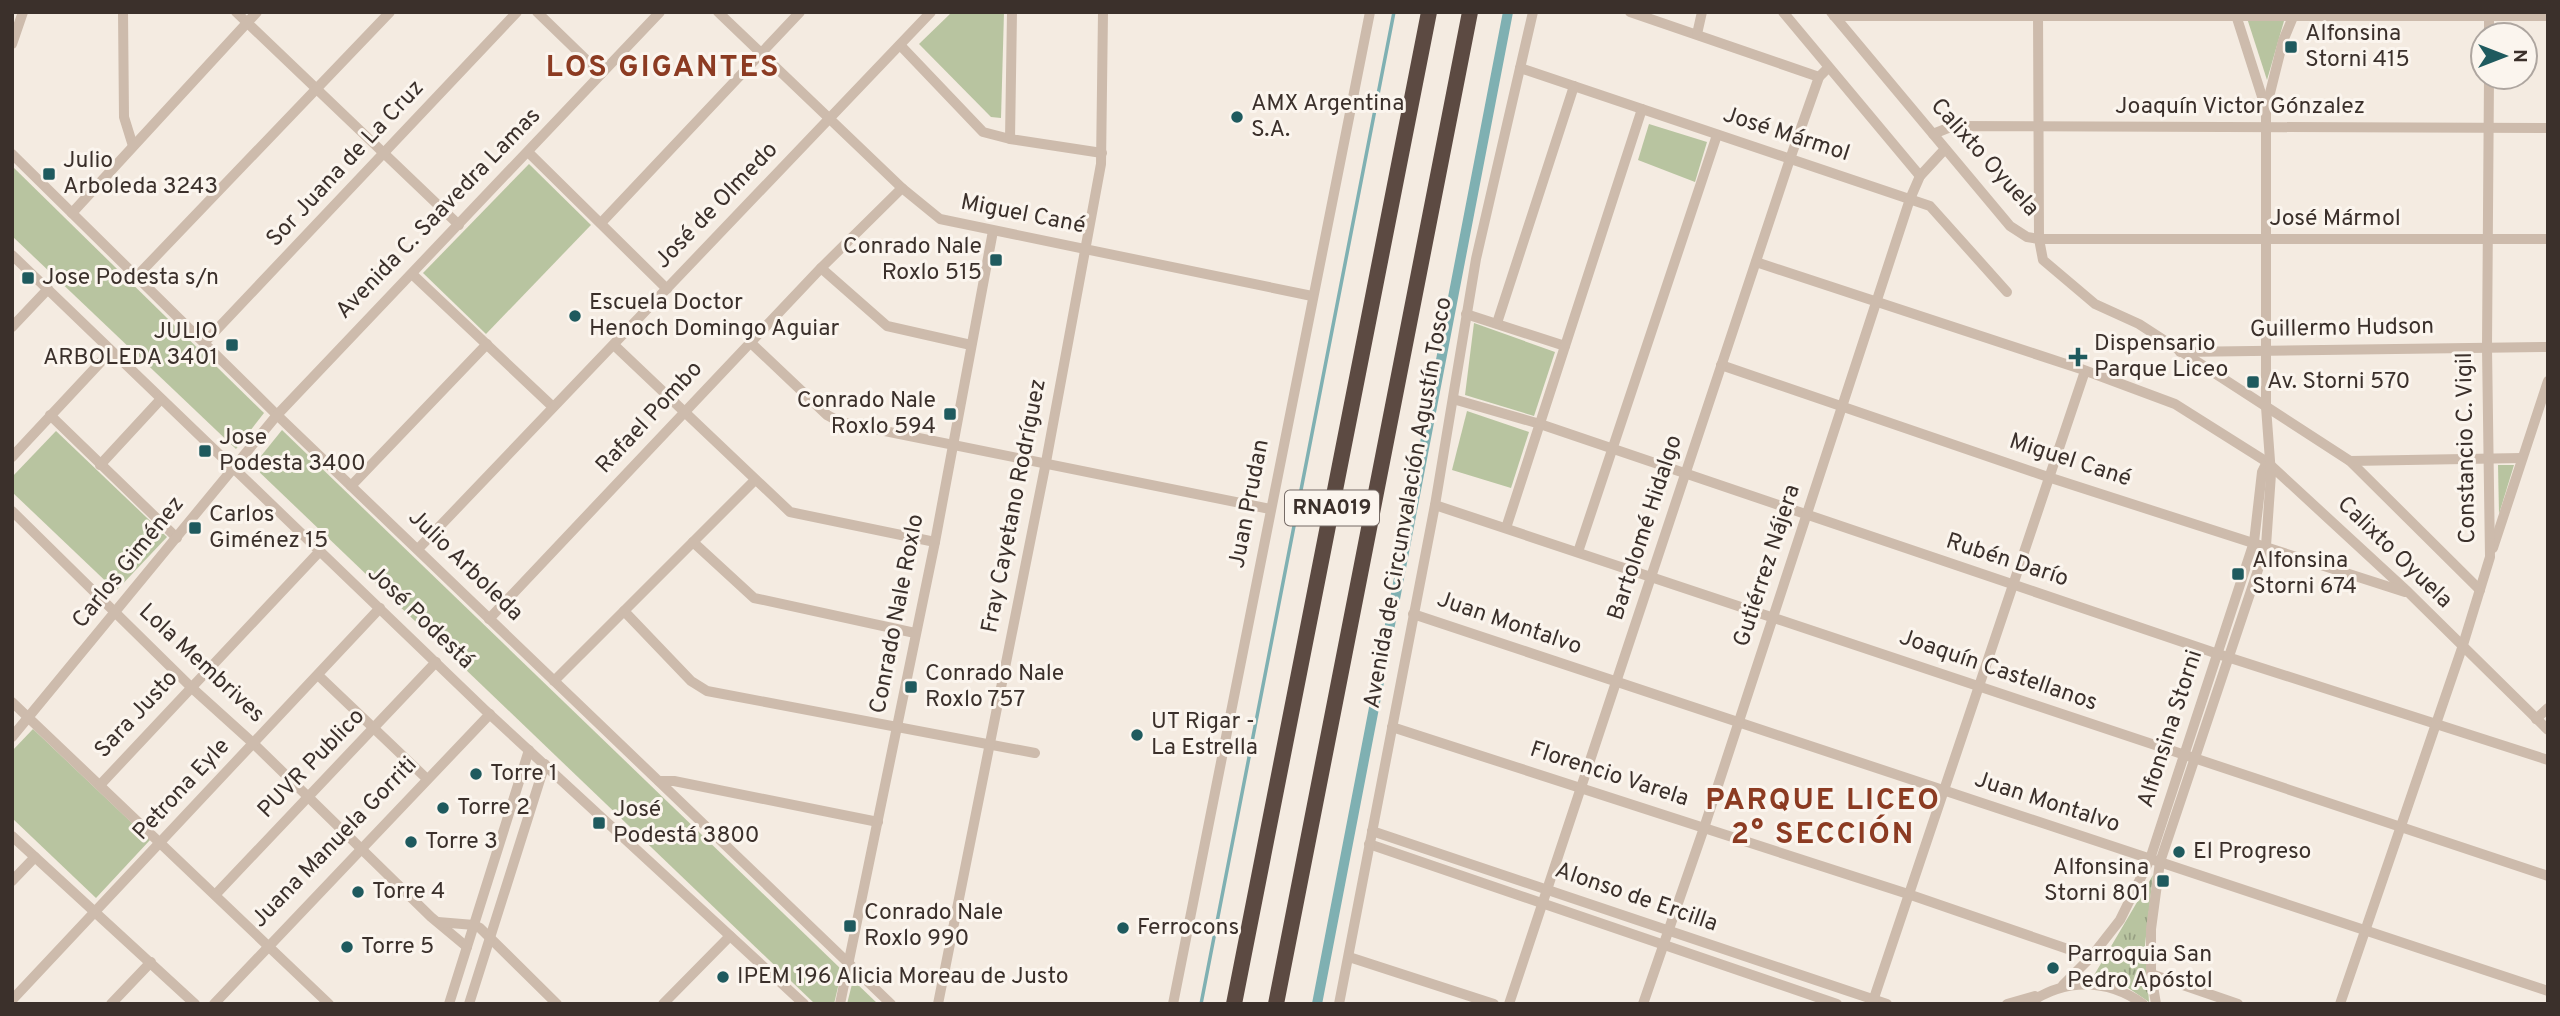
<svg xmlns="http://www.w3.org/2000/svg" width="2560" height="1016" viewBox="0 0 2560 1016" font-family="Overpass,sans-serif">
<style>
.grass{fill:url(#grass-tufts)}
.green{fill:#b8c4a0}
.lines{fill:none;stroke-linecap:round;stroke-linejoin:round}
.stream{stroke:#7fb0b2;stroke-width:3.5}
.canal{stroke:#7fb0b2;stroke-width:10}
.minor{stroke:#cdbbac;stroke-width:10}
.highway{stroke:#5c4a42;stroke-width:16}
.poi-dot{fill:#1f5a5e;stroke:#fbf5ee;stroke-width:2.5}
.labels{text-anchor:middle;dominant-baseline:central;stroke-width:6;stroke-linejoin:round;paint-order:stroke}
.shield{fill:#fbf5ee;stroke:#756b66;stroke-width:2}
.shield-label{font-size:21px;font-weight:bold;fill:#3b302b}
.poi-label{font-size:23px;fill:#3b302b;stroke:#fbf5ee;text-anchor:start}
.street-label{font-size:23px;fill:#3b302b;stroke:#fbf5ee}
.district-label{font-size:30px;font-weight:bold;letter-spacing:2px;fill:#8c3b22;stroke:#fbf5ee}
</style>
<defs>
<pattern id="grass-tufts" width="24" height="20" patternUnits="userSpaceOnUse" patternTransform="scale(1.75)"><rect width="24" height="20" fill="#b8c4a0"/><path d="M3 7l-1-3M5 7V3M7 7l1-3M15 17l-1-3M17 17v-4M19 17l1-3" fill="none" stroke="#97a083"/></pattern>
</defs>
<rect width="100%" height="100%" fill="#f4ebe1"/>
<path class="grass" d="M2153,875L2145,945L2149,1002L2121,983L2093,977Z"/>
<g class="green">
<path d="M952,12H1004L1001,118L991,117L919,44Z"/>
<path d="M2245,12L2286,14L2267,80Z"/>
<path d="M1649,124L1707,142L1695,182L1638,160Z"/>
<path d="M529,164L591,225L486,334L423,273Z"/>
<path d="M12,166L264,413L236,449L12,236Z"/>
<path d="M1474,323L1555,352L1534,416L1465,395Z"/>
<path d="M1467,411L1529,432L1511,488L1452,470Z"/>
<path d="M282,430L842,970L834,1004H815L253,466Z"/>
<path d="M56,431L167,537L116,591L12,492V477Z"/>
<path d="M2498,465H2514L2499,514Z"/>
<path d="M33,729L150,840L96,898L12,818V751Z"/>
<path d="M853,980L878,1004H847Z"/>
</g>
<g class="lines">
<path class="stream" d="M1201,1004L1394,12"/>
<path class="canal" d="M1317,1004L1508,12"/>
<g class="minor">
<path d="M123,12L124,117L133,146"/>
<path d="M236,12L459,225"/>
<path d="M537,12L601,74"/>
<path d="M718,12L902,188L940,219L1312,296"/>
<path d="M1630,12L1819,77"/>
<path d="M1783,12L1920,176"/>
<path d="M1831,12L2010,226L2027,237L2039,239L2043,260L2095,304L2139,324L2350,461L2480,590"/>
<path d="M2038,12L2039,239H2548"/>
<path d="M2235,12L2265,106"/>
<path d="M1834,16H2548"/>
<path d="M1697,34L1702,12"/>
<path d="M2489,35V12"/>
<path d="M12,44L23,12"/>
<path d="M900,45L983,132L1010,139L1102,153"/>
<path d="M1520,68L1930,206L2007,292"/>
<path d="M1933,134L1953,126L2548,128"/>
<path d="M1010,139L1012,12"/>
<path d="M528,152L667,289"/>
<path d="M12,154L277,415L891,1004"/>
<path d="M72,213L257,12"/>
<path d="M601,223L800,12"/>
<path d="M12,255L485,710L804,1004"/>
<path d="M1756,262L2081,369L2175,404L2267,462L2408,592L2548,730"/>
<path d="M821,268L887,326L971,345"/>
<path d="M412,274L553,407"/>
<path d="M137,276L390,12"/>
<path d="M1466,314L1565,346"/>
<path d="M1497,323L1574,86"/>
<path d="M12,327L48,289"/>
<path d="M204,343L517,12"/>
<path d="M751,343L827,415L840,422L1270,509"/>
<path d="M614,345L790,512L935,542"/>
<path d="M2180,352L2548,347"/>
<path d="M1721,365L2048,477L2405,592"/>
<path d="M1453,399L1540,424L2218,654L2548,760"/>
<path d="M50,415L177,538"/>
<path d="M12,457L111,351"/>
<path d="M2350,461L2522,458"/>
<path d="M100,465L161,399"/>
<path d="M351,486L487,344"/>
<path d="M1435,505L2548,876"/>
<path d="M12,511L192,688L254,744L431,917L467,947"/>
<path d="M1506,528L1642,109"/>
<path d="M693,542L754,598L915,633"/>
<path d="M2493,548L2548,381"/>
<path d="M418,549L931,12"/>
<path d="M1578,552L1717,135"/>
<path d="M624,611L691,681L707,691L1035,753"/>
<path d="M1413,614L2548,991"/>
<path d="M489,619L821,268L902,188"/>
<path d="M319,676L426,778"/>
<path d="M554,681L755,480"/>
<path d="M12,702L329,1004"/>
<path d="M2536,719L2548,708"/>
<path d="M1392,727L1908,894L2091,957"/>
<path d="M12,737L277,415L660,12"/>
<path d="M659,781H674L878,822"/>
<path d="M100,785L319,552"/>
<path d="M1372,831L1887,1004"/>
<path d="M12,836L195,1004"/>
<path d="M1369,844L1837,1004"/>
<path d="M12,881L35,857"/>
<path d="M216,894L436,662"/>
<path d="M438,922L474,925L480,928L557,1004"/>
<path d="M1349,957L1494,1004"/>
<path d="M2151,974L2238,1004"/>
<path d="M2063,985L2091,957L2120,920L2150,859L2254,542L2262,472L2267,462"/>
<path d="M12,1000L380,608"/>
<path d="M111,1004L151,962"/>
<path d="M214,1004L490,714"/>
<path d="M449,1004L529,750"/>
<path d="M469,1004L545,764"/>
<path d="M663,1004L730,936"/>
<path d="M840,1004L935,542L993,231"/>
<path d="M938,1004L1046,462L1101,164L1103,12"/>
<path d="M1173,1004L1370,12"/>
<path d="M1339,1004L1435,505L1476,259L1533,12"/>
<path d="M1509,1004L1790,159L1819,77L1828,68"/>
<path d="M1643,1004L1704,828L1910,199L1920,176L1945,149"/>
<path d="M1872,1004L2085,371"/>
<path d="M2007,1004L2035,996"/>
<path d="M2028,1004C2064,978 2107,978 2143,1004"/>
<path d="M2156,1004L2151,974V929L2160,862L2266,546L2271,474L2266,407V109L2283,41L2295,12"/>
<path d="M2340,1004L2462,648L2490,557L2487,348L2489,77"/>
</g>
<g class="highway">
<path d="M1234,1004L1429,12"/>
<path d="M1276,1004L1470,12"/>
</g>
</g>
<g class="poi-dot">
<rect x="2284" y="40" width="14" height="14" rx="3.5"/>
<circle cx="1237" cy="117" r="7"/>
<rect x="42" y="167" width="14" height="14" rx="3.5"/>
<rect x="989" y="253" width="14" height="14" rx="3.5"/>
<rect x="21" y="271" width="14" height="14" rx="3.5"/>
<circle cx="575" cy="316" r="7"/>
<rect x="225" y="338" width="14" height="14" rx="3.5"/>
<path d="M2074.5 346.5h7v7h7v7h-7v7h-7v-7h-7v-7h7z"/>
<rect x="2246" y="375" width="14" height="14" rx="3.5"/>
<rect x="943" y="407" width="14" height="14" rx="3.5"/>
<rect x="198" y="444" width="14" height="14" rx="3.5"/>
<rect x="188" y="521" width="14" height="14" rx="3.5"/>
<rect x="2231" y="567" width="14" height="14" rx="3.5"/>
<rect x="904" y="680" width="14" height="14" rx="3.5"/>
<circle cx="1137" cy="735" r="7"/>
<circle cx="476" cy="774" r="7"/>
<circle cx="443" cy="808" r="7"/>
<rect x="592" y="816" width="14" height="14" rx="3.5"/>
<circle cx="411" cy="842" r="7"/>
<circle cx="2179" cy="852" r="7"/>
<rect x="2156" y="874" width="14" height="14" rx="3.5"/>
<circle cx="358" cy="892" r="7"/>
<rect x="843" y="919" width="14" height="14" rx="3.5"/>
<circle cx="1123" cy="928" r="7"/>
<circle cx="347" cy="947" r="7"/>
<circle cx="2053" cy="968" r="7"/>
<circle cx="723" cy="977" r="7"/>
</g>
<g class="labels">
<rect class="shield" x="1285" y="490.5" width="94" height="35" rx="5"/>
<g class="shield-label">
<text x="1332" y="508">RNA019</text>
</g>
<g class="poi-label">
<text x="2305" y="34">Alfonsina<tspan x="2305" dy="26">Storni 415</tspan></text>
<text x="1251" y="104">AMX Argentina<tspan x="1251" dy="26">S.A.</tspan></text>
<text x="63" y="161">Julio<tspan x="63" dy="26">Arboleda 3243</tspan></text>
<text x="982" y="247" text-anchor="end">Conrado Nale<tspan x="982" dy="26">Roxlo 515</tspan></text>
<text x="42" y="278">Jose Podesta s/n</text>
<text x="589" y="303">Escuela Doctor<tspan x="589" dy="26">Henoch Domingo Aguiar</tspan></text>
<text x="218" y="332" text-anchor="end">JULIO<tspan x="218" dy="26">ARBOLEDA 3401</tspan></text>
<text x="2094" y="344">Dispensario<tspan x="2094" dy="26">Parque Liceo</tspan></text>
<text x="2267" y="382">Av. Storni 570</text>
<text x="936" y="401" text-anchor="end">Conrado Nale<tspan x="936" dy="26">Roxlo 594</tspan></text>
<text x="219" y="438">Jose<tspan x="219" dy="26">Podesta 3400</tspan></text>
<text x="209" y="515">Carlos<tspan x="209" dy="26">Giménez 15</tspan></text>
<text x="2252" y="561">Alfonsina<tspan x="2252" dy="26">Storni 674</tspan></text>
<text x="925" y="674">Conrado Nale<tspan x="925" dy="26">Roxlo 757</tspan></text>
<text x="1151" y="722">UT Rigar -<tspan x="1151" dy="26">La Estrella</tspan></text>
<text x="490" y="774">Torre 1</text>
<text x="457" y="808">Torre 2</text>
<text x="613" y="810">José<tspan x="613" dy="26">Podestá 3800</tspan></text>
<text x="425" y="842">Torre 3</text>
<text x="2193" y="852">El Progreso</text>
<text x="2149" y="868" text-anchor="end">Alfonsina<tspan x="2149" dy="26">Storni 801</tspan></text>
<text x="372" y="892">Torre 4</text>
<text x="864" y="913">Conrado Nale<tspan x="864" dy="26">Roxlo 990</tspan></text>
<text x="1137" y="928">Ferrocons</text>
<text x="361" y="947">Torre 5</text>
<text x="2067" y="955">Parroquia San<tspan x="2067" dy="26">Pedro Apóstol</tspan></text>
<text x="737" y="977">IPEM 196 Alicia Moreau de Justo</text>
</g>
<g class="street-label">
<text x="2240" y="107">Joaquín Victor Gónzalez</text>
<text transform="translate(1786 135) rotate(18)">José Mármol</text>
<text transform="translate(1984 158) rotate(48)">Calixto Oyuela</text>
<text transform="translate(346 164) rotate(-47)">Sor Juana de La Cruz</text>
<text transform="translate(717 206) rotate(-46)">José de Olmedo</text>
<text transform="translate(439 214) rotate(-46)">Avenida C. Saavedra Lamas</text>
<text transform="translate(1023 215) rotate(11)">Miguel Cané</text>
<text x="2335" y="219">José Mármol</text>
<text transform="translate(2342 329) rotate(-1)">Guillermo Hudson</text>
<text transform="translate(650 418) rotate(-47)">Rafael Pombo</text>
<text transform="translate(2467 448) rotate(-91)">Constancio C. Vigil</text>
<text transform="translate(2070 461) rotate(18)">Miguel Cané</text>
<text transform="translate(1409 503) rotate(-80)">Avenida de Circunvalación Agustín Tosco</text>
<text transform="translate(1250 504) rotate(-79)">Juan Prudan</text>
<text transform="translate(1015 506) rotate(-79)">Fray Cayetano Rodríguez</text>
<text transform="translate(1646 528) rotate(-72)">Bartolomé Hidalgo</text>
<text transform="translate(2394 553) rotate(44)">Calixto Oyuela</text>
<text transform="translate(2007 561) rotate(18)">Rubén Darío</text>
<text transform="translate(129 563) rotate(-51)">Carlos Giménez</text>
<text transform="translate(465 566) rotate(44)">Julio Arboleda</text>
<text transform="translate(1768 566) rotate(-72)">Gutiérrez Nájera</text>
<text transform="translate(898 614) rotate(-79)">Conrado Nale Roxlo</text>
<text transform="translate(420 618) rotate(44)">José Podestá</text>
<text transform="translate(1509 624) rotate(19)">Juan Montalvo</text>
<text transform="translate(201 664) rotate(43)">Lola Membrives</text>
<text transform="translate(1998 671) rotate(19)">Joaquín Castellanos</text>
<text transform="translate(137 715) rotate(-47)">Sara Justo</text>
<text transform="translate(2171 729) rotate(-72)">Alfonsina Storni</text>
<text transform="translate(312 764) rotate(-46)">PUVR Publico</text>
<text transform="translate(1609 775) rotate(18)">Florencio Varela</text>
<text transform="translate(182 790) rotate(-47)">Petrona Eyle</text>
<text transform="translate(2047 803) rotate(18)">Juan Montalvo</text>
<text transform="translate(335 843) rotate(-46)">Juana Manuela Gorriti</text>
<text transform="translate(1636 898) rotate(19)">Alonso de Ercilla</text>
</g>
<g class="district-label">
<text x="663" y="68">LOS GIGANTES</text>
<text x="1823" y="801">PARQUE LICEO<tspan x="1823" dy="34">2° SECCIÓN</tspan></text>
</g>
</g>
<rect width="2560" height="1016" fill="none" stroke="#3b302b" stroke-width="28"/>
<g transform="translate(2504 56) rotate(90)"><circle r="33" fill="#fbf5ee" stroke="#aea6a0" stroke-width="2"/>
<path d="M0-5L12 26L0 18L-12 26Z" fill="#1f5a5e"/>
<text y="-10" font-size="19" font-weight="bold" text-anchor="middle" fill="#3b302b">N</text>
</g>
</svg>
